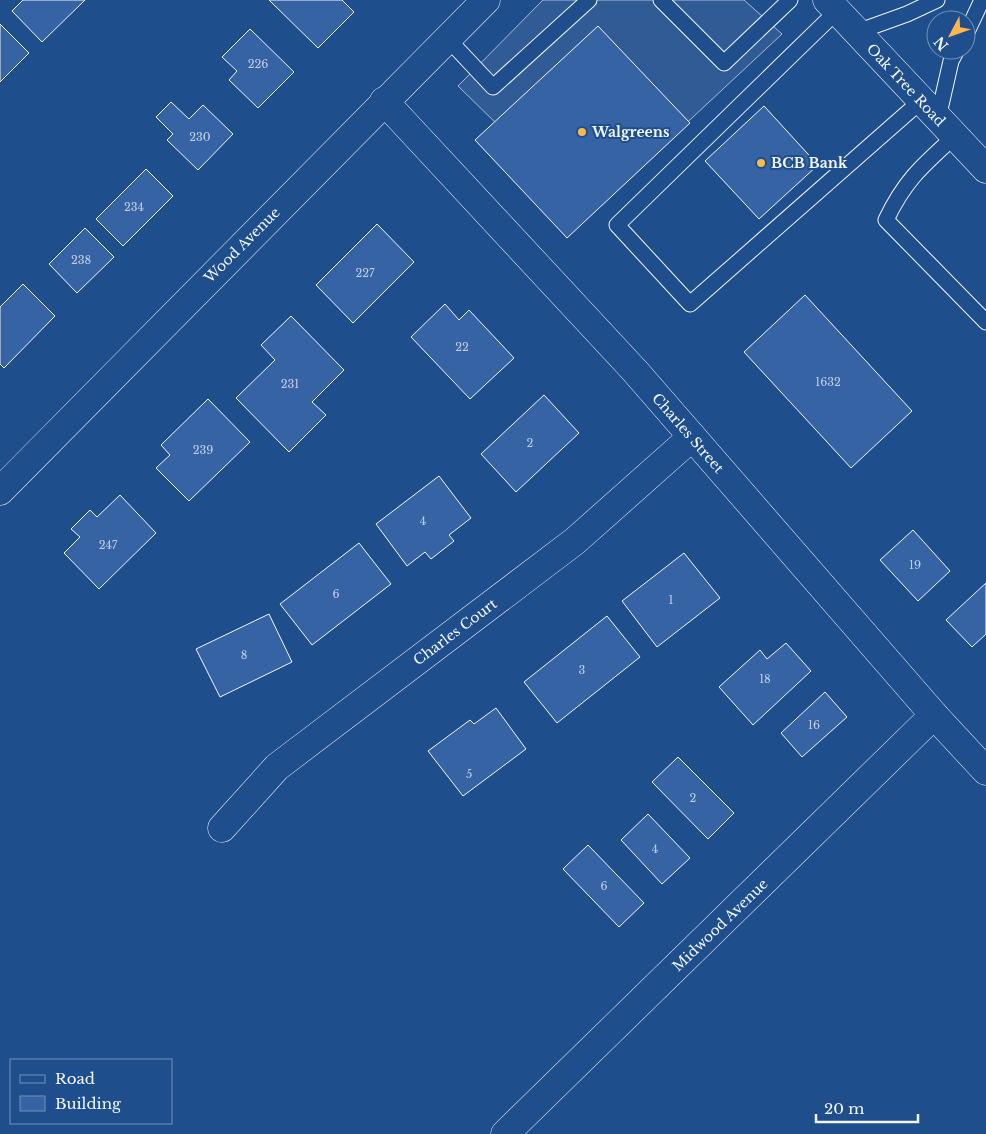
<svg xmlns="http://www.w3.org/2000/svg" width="986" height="1134" viewBox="0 0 986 1134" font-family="'Libre Baskerville',serif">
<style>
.built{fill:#305b95;stroke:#a8bbd7}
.building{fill:#3563a3;stroke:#f2f6ff}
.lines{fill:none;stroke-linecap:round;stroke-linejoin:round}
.lane-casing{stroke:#f2f6ff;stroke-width:17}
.street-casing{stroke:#f2f6ff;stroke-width:29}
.secondary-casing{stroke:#f2f6ff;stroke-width:29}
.lane{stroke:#1f4e8c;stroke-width:15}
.street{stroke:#1f4e8c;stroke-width:28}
.secondary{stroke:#1f4e8c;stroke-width:28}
.poi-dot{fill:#ffb74d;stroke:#1f4e8c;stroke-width:2}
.labels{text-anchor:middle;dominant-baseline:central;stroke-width:4;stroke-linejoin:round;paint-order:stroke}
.number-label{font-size:11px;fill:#c3d1e8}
.street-label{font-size:14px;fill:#f2f6ff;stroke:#1f4e8c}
.poi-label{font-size:14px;font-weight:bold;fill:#f2f6ff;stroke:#1f4e8c;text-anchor:start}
</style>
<rect width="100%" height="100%" fill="#1f4e8c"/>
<path class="built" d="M543,0H744L782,34L589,214L458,86Z"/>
<g class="building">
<path d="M23,0H85L42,42L12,11Z"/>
<path d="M269,0H342L354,12L318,48Z"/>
<path d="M0,24L29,53L0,82Z"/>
<path d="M598,26L690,123L567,238L475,140Z"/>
<path d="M250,29L294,72L258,108L229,80L237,71L222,57Z"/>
<path d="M171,102L189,119L203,105L233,134L198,170L167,140L173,134L156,117Z"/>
<path d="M764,106L818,165L759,219L705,161Z"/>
<path d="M146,169L173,196L123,246L96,219Z"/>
<path d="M377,224L414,262L353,323L316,285Z"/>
<path d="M85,228L114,257L77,293L49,264Z"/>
<path d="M23,284L55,316L4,368L0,364V307Z"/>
<path d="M805,295L912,411L851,468L744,352Z"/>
<path d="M445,304L459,320L469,310L514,358L470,399L411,337Z"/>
<path d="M291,316L344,370L312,402L326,415L289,452L236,398L275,360L261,345Z"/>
<path d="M544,395L579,433L516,492L481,454Z"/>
<path d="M208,399L250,442L189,501L156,468L170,455L161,445Z"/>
<path d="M439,476L471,518L449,535L454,541L431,559L425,552L407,566L376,524Z"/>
<path d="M120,495L156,533L99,589L64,553L80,537L71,529L90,510L97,517Z"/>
<path d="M913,530L950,571L918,601L880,560Z"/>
<path d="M359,543L391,584L312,645L280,604Z"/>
<path d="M684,553L720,598L657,647L622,601Z"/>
<path d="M986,583V634L972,647L946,620Z"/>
<path d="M269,614L292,662L220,697L196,649Z"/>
<path d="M607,616L640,657L557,723L524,682Z"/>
<path d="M786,643L811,671L753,725L719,687L760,650L767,659Z"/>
<path d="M825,692L847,717L802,757L781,733Z"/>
<path d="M496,708L526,749L463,796L428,751L470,720L474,724Z"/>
<path d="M678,757L734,813L708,839L652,782Z"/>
<path d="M648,814L690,858L662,884L621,840Z"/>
<path d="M588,845L644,903L619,927L563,869Z"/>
</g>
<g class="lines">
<g class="lane-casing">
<g id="lane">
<path d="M661,0L724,63L790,0"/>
<path d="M837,11L617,225L690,304L922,100"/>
<path d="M857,32L907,14L937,0"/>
<path d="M966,34L982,0"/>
<path d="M447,38L493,87L589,0"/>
<path d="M938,118L951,61L957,50"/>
<path d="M955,136C923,165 905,180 886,220L986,322"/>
</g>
</g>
<g class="street-casing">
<g id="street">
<path d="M384,101L635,371L934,715L986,771"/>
<path d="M222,828L277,767L575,541L692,437"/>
<path d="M505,1134L934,715"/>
</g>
</g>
<g class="secondary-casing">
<g id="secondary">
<path d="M827,0L986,169"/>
<path d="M0,491L486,0"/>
</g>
</g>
<use href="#lane" class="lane"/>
<use href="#street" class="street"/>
<use href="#secondary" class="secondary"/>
</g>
<g class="poi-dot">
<circle cx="582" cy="132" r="5"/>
<circle cx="761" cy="163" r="5"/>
</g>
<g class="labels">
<g class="number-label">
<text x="258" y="64">226</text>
<text x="200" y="137">230</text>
<text x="134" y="207">234</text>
<text x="81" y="260">238</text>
<text x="365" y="273">227</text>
<text x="462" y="347">22</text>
<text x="828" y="382">1632</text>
<text x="290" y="384">231</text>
<text x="530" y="443">2</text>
<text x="203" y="450">239</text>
<text x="423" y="521">4</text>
<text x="108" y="545">247</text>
<text x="915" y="565">19</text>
<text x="336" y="594">6</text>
<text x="671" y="600">1</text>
<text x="244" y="655">8</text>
<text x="582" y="670">3</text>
<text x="765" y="679">18</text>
<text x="814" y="725">16</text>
<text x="469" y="774">5</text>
<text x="693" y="798">2</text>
<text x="655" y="849">4</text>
<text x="604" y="886">6</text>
</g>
<g class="street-label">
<text transform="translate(906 85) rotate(47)">Oak Tree Road</text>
<text transform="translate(242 245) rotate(-45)">Wood Avenue</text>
<text transform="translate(688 433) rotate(49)">Charles Street</text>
<text transform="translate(455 632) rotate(-37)">Charles Court</text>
<text transform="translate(720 925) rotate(-44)">Midwood Avenue</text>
</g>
<g class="poi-label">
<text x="592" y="132">Walgreens</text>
<text x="771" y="163">BCB Bank</text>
</g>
</g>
<rect x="10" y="1059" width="162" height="65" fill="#1f4e8c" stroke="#7391ba"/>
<rect x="20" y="1075" width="25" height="8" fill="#1f4e8c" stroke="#7391ba"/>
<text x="55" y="1084" font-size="15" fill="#f2f6ff">Road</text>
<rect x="20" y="1096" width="25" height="15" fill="#3563a3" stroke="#7391ba"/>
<text x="55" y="1109" font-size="15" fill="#f2f6ff">Building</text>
<g transform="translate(951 35) rotate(229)"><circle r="24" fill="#1f4e8c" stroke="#7391ba"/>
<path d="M0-4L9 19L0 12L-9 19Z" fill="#ffb74d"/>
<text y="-8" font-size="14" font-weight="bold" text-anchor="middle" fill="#f2f6ff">N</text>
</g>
<path d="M816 1114v8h102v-8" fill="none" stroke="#f2f6ff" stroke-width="2.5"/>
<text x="824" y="1114" font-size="15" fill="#f2f6ff" stroke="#1f4e8c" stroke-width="4" paint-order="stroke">20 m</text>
</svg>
